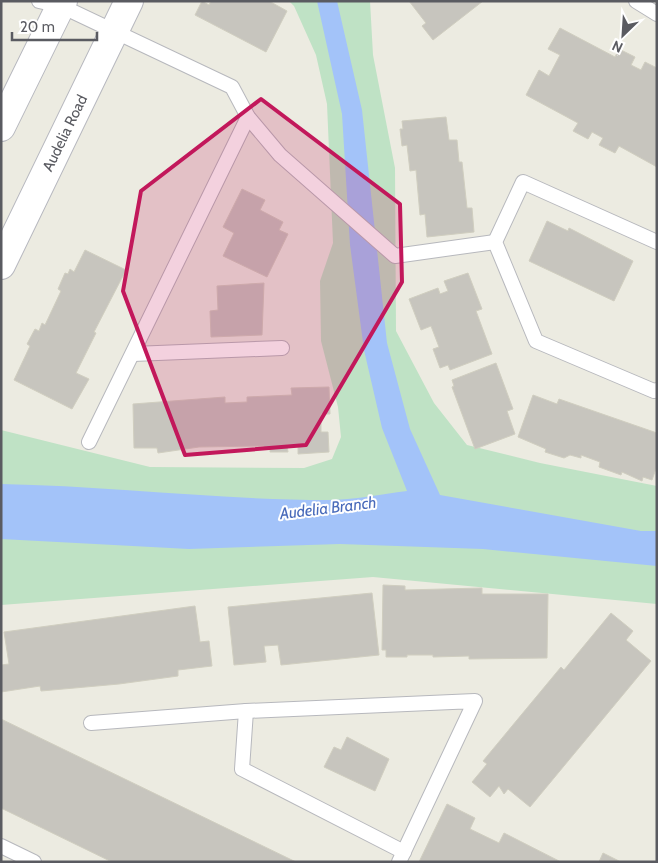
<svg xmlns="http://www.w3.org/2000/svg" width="658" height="863" viewBox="0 0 658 863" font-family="Cabin,sans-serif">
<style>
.green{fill:#bfe2c5}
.water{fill:#a3c3f9}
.building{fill:#c7c5be;stroke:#d0cec0}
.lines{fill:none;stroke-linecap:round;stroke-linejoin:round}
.lane-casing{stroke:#b7b8bd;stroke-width:16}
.secondary-casing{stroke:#b7b8bf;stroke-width:30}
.lane{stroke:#fff;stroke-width:14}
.secondary{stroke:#fff;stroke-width:28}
.marked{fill:#c2185b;fill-opacity:0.2;stroke:#c2185b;stroke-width:4;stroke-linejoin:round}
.labels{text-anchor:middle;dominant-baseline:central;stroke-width:4;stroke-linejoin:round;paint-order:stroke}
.street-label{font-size:15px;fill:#5a5b61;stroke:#fff}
.water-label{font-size:16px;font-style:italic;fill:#486aba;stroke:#fff}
</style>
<rect width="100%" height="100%" fill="#ecebe1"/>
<path class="green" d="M289,1H370L373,55L395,168L396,331L434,403L467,445L540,463L657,486V604L373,577L1,605V430L150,467L304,468L332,459L341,437L338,407L321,341L320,281L333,243L327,104L316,55L294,6Z"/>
<path class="water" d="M317,1H337L362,110L387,343L410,429L440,495L641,531H657V566L483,549L340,544L189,549L1,539V484C110,486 219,500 328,500C354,500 381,494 407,491L382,428L364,350L350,245L342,114Z"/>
<g class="building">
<path d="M202,1L209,5L211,1H269L287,11L266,52L195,15Z"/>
<path d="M409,1H483L433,40L422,26L426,23Z"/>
<path d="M560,28L615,57L619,49L635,57L631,65L641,70L645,62L657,68V167L619,146L615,153L599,145L603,138L592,132L588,139L573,131L578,123L526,95L539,70L549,76L560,55L548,49Z"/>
<path d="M446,117L449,140H457L459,162H462L467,208H472L474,232L427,237L425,214L420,215L416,170L410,171L407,145L402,146L400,129H403L402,121Z"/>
<path d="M242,189L265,200L260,210L283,222L279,230L288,234L267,277L223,256L234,233L223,227Z"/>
<path d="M547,221L568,231L569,228L633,261L614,301L529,261Z"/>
<path d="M85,250L126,270L94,332L96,333L76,373L89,379L72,409L14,380L30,346L27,344L35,329L39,331L42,323L45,325L61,291L58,289L65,273L68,274L70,269L74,272Z"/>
<path d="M468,273L482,309L476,311L492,354L450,370L448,365L440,368L433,349L439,347L431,326L421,330L409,299L438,288L440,294L448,291L444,281Z"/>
<path d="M264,283L262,335L211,337L210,311L218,310L217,286Z"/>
<path d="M496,363L513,409L507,411L515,434L475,449L452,387L454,386L452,380Z"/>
<path d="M329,387L330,414H321V432H328L329,452L298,454V445H287L288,452H270V448H264V446L199,447L158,453L157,448H134L133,404L225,397V403L247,402V397L292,395L291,388Z"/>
<path d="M533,395L557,404L559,399L657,433V466L652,480L643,477L642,481L622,472L621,475L599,467L600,462L581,455V458L570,455L564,458L545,452L546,449L518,437Z"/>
<path d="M383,585L405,586V590L482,588V594H548L547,658L469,659V656L433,657V655H407V657H386V650H382Z"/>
<path d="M372,593L379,655L281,665L278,645L264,646L266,662L234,665L228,607Z"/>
<path d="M195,606L200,642L209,641L212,666L178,670V676L119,684L41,691L40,686L1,692V665L9,664L4,632Z"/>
<path d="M611,613L633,631L626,640L651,661L530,807L508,789L504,794L499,786L490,797L472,782L487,764L483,761L561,667L564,670Z"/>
<path d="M1,719L296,862H112L1,808Z"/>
<path d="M347,737L389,759L375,791L324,767L334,747L341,750Z"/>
<path d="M447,804L475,818L470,829L499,843L504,833L561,862H419Z"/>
<path d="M603,853L621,862H599Z"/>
</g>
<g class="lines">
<g class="lane-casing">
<g id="lane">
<path d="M39,1L61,6L232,87L248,117L280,155L395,256L495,242"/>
<path d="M636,1L657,14"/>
<path d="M657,242L523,182L495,242L536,341L654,391L657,390"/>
<path d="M133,354L282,348"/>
<path d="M89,442L248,117"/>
<path d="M246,711L242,769L404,852"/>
<path d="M91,723L246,711L475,701L399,862"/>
<path d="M1,846L34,862"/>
</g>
</g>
<g class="secondary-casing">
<g id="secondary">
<path d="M1,127L63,1"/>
<path d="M1,265L129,1"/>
</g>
</g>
<use href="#lane" class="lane"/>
<use href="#secondary" class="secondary"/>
</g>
<path class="marked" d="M261,99L400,204L402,282L306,445L185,455L123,291L141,191Z"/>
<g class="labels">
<g class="street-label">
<text transform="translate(65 133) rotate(-64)">Audelia Road</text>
</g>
<g class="water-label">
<text transform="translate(328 508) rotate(-7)">Audelia Branch</text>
</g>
</g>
<rect width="658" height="863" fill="none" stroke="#5a5b61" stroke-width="5"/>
<g transform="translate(623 35) rotate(205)" stroke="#ffffff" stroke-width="4" paint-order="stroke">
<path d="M0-4L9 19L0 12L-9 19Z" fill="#5a5b61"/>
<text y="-8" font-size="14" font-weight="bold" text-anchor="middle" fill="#5a5b61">N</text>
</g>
<path d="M12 32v8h85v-8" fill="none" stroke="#5a5b61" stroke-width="2.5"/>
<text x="20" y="32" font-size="15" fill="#5a5b61" stroke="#ffffff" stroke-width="4" paint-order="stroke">20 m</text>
</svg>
